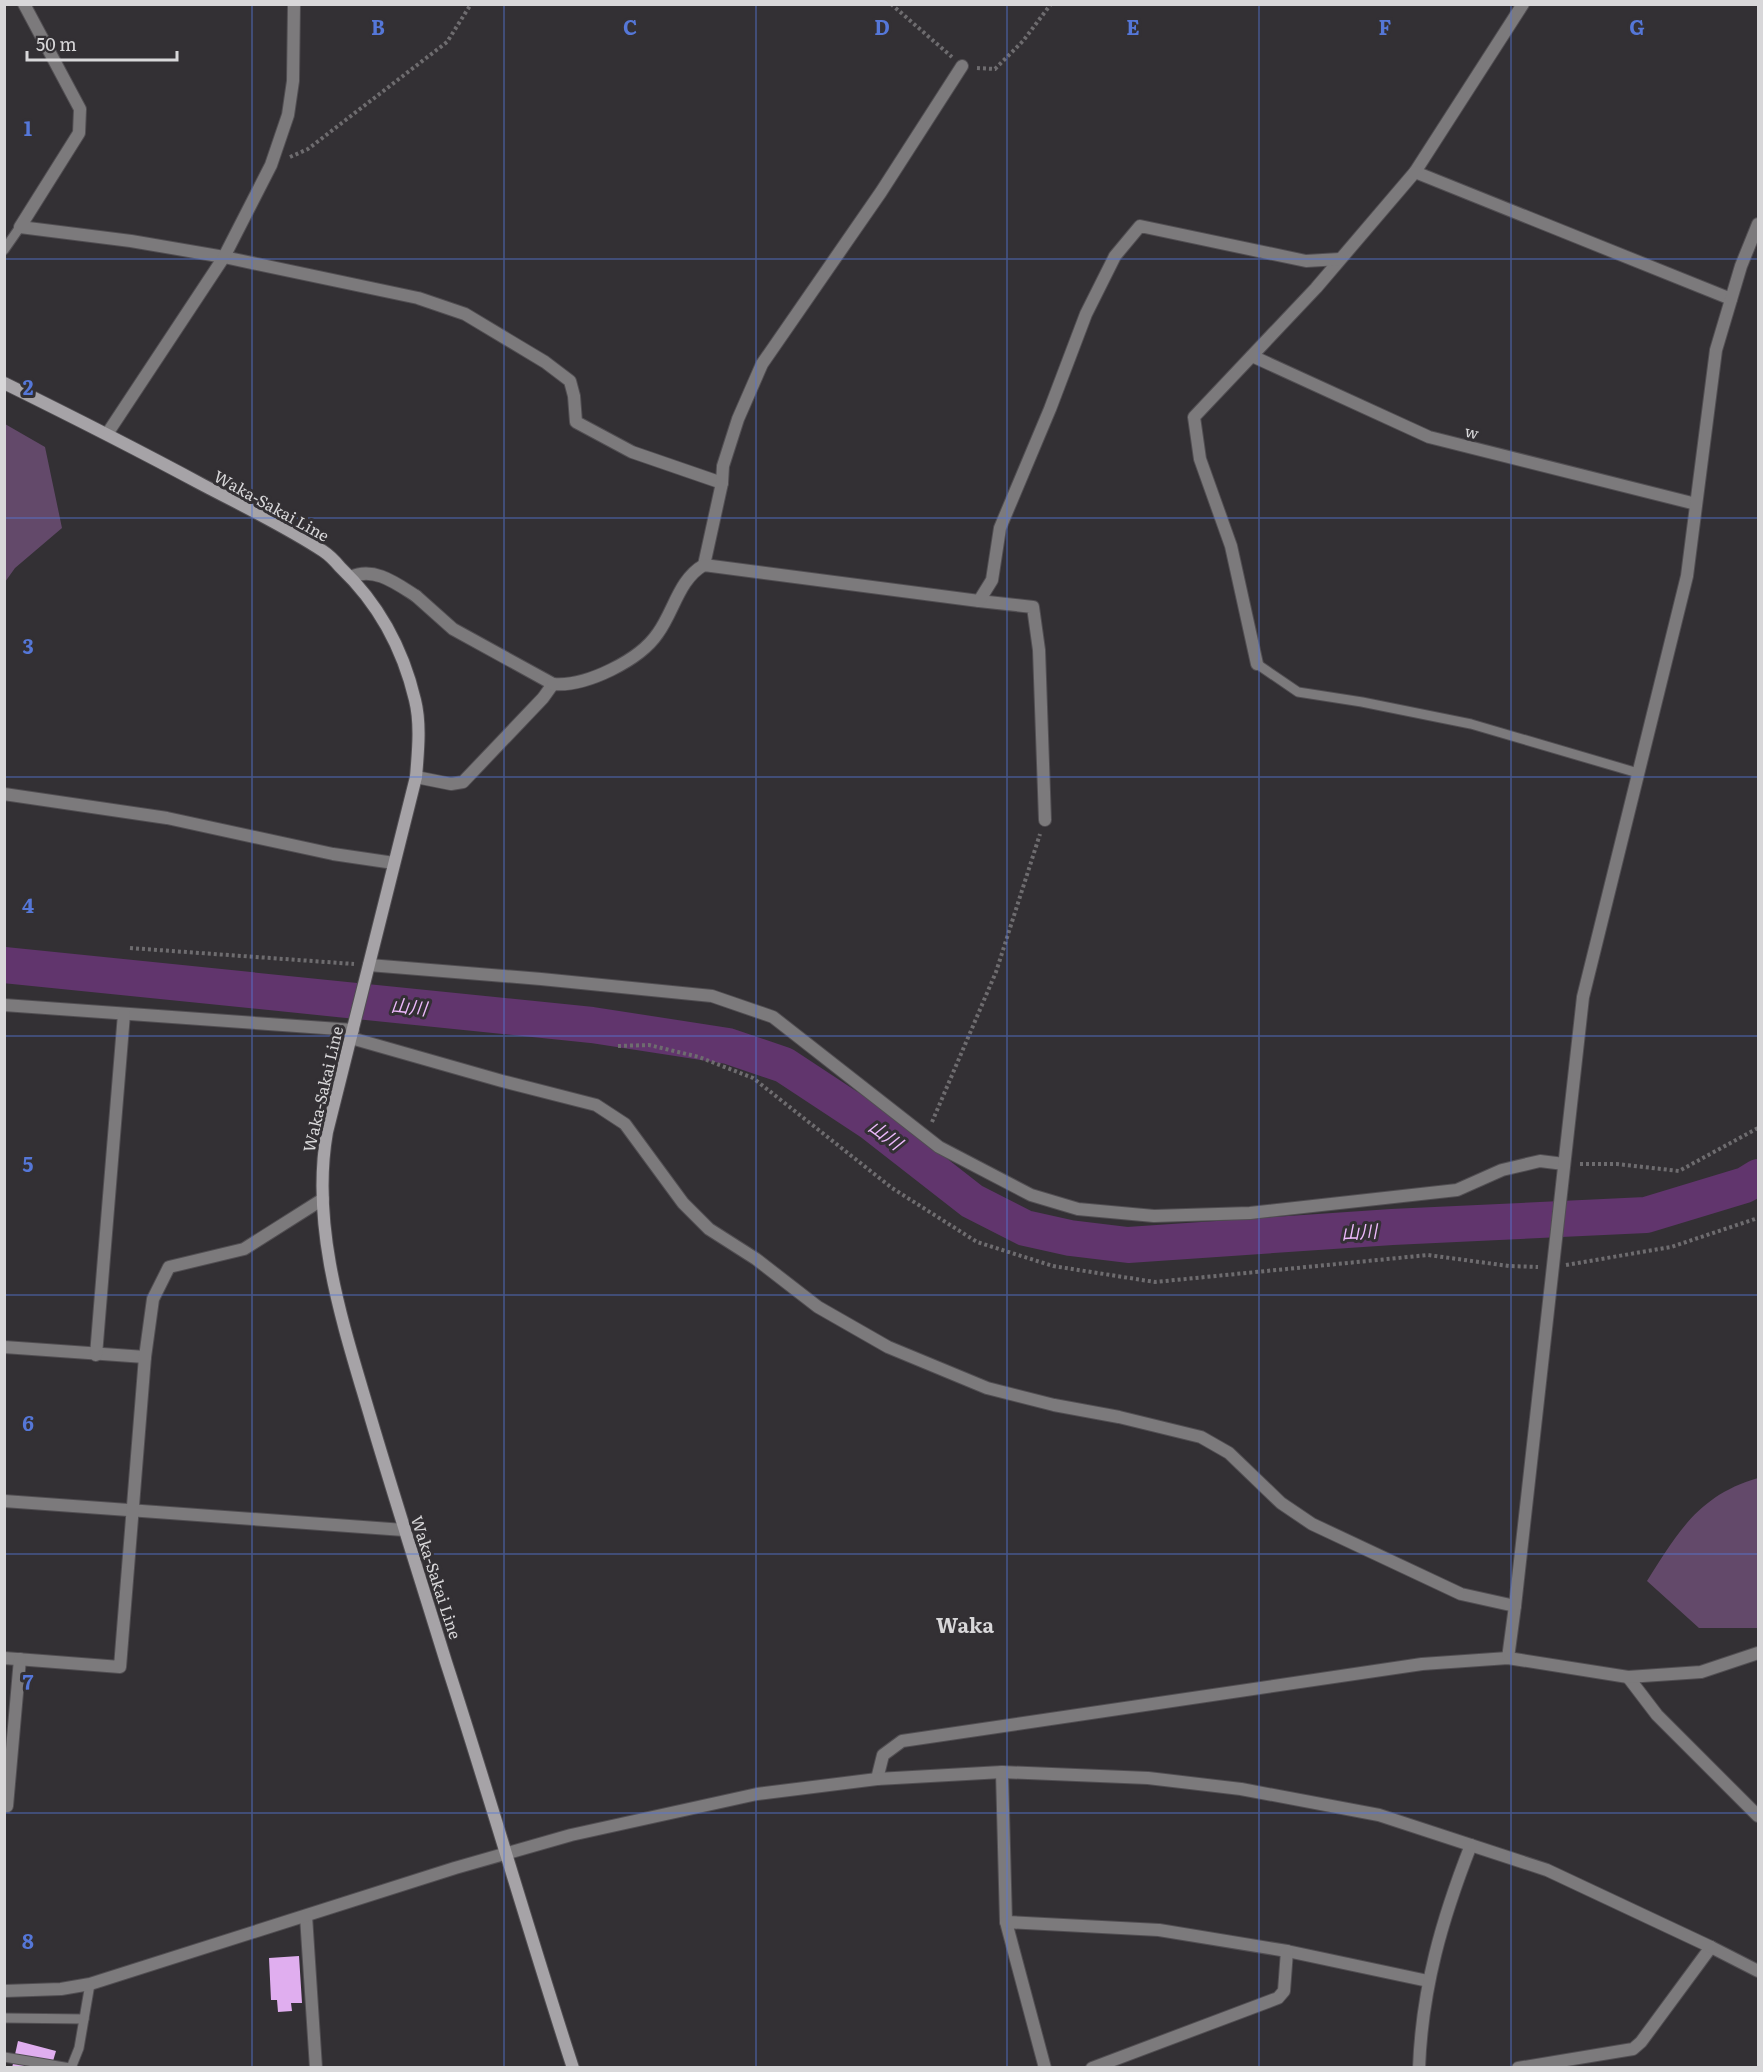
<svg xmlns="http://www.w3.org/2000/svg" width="1763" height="2072" viewBox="0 0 1763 2072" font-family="Literata,'Noto Sans JP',serif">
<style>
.green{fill:#63496a}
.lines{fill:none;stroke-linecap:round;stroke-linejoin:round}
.river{stroke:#61356d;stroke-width:36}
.building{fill:#e0aeef}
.service-casing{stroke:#514e52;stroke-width:11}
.minor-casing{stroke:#514e52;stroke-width:14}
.tertiary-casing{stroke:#514e52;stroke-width:14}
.secondary-casing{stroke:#514e52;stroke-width:14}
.path{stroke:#6e6c6f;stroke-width:4;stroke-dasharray:3 3;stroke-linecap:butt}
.service{stroke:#7c7a7c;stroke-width:9}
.minor{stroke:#7c7a7c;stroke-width:12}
.tertiary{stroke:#7c7a7c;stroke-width:12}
.secondary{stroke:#a6a3a7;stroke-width:12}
.grid{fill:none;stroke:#5577d8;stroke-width:1.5;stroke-opacity:0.55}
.labels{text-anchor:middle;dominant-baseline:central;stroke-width:6;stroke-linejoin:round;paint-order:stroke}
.street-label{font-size:16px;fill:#d8d7d9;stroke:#333034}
.water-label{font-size:18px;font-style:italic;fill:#edb9fc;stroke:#333034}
.quarter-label{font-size:20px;font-weight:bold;fill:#d8d7d9;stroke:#333034}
.grid-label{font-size:20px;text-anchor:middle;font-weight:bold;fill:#5577d8;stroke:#333034;stroke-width:6;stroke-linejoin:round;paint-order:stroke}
</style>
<rect width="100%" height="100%" fill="#333034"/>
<g class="green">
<path d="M5,424L45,447L62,528L15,568L5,582Z"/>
<path d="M1758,1478V1628H1699L1647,1581C1678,1532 1699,1495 1758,1478Z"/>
</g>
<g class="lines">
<path class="river" d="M4,965L592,1025L728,1046L784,1065L872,1123L972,1201L1025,1228L1070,1238L1128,1245L1392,1227L1646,1215L1745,1185L1758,1177"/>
</g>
<g class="building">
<path d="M299,1956L302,2003H291L292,2011L278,2012L277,2000H271L269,1958Z"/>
<path d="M18,2041L56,2051L51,2068H12Z"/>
</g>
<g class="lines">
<g class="service-casing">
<g id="service">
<path d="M4,250L20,227"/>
<path d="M1257,664L1298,692L1362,702L1471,724L1638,773"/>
<path d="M4,2018L84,2019"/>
<path d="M4,2057L70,2068"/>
<path d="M71,2068L79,2048L90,1984"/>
</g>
</g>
<g class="minor-casing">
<g id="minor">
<path d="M24,4L80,109L79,133L20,227L131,241L224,257L418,298L465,314L545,362L570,381L574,396L576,422L632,452L722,483"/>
<path d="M1415,172L1523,4"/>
<path d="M1252,356L1429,437L1696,504"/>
<path d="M107,434L224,257L271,165L288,115L293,81L294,4"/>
<path d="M704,565L722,483L723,466L738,419L762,364L881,192L962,66"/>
<path d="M416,596L453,629L553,684L543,698L463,782L451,784L416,777"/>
<path d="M979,601L1033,607L1039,650L1045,820"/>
<path d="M1257,664L1231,546L1200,459L1194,417L1316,288L1415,172L1731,299"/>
<path d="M553,684C586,687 640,660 658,633C674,611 679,579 704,565L979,601L992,580L1000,528L1050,409L1086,314L1115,256L1140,226L1306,261L1340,259"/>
<path d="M4,794L167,818L333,854L394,863"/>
<path d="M369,965L541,979L712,996L773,1017L939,1147L1031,1195L1078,1209L1154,1216L1250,1213L1457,1190L1502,1170L1540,1161L1564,1164"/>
<path d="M4,1005L353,1030"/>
<path d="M351,1038L502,1081L596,1105L625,1124L683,1203L709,1229L756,1259L818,1307L888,1347L987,1388L1054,1405L1119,1417L1201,1437L1229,1453L1281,1503L1312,1524L1461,1594L1515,1606"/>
<path d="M4,1347L145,1357"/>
<path d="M96,1355L124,1014"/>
<path d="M4,1501L404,1530"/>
<path d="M4,1658L120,1667L145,1357L153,1299L169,1267L244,1249L323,1199"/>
<path d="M1628,1677L1657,1715L1758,1816"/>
<path d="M1002,1772L1006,1922L1045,2068"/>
<path d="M877,1779L883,1755L902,1741L1422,1664L1508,1658L1628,1677L1701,1672L1758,1653"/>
<path d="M4,1806H7L20,1659"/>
<path d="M306,1916L316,2068"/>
<path d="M1006,1922L1159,1930L1287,1951L1428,1981"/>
<path d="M1092,2068L1278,1998L1284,1991L1287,1951"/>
<path d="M1518,2068L1633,2049L1641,2042L1711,1947"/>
</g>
</g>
<g class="tertiary-casing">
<g id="tertiary">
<path d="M351,577C374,566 397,584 416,596"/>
<path d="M1508,1658L1515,1606L1583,997L1687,576L1716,350L1741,266L1758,224"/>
<path d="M4,1991L61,1989L90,1984L455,1868L571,1835L757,1794L877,1779L1002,1772L1148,1778L1241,1789L1379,1815L1547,1870L1711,1947L1758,1971"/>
<path d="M1419,2068C1422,1988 1442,1919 1471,1845"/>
</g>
</g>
<g class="secondary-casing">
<path id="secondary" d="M4,383C71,416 138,450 203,485C243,506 285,526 323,551C329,555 335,561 340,567C378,603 403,649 415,700C421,724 418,752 416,777L327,1132C310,1229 344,1327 371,1419C395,1500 421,1581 446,1662C490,1797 529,1933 573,2068"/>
</g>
<g class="path">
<path d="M891,4L952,57"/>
<path d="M977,68L995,69L1023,41L1051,4"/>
<path d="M290,157L308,149L447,42L471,4"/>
<path d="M130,948L354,964"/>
<path d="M618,1046L649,1045L699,1057L753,1078L892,1188L977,1242L1053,1266L1155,1282L1428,1255L1509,1266L1538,1267"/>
<path d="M932,1122L996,972L1040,834"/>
<path d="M1580,1164H1617L1679,1171L1758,1128"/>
<path d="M1566,1265L1671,1247L1758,1218"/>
</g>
<use href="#service" class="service"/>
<use href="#minor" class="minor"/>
<use href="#tertiary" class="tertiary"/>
<use href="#secondary" class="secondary"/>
</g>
<path class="grid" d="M252,4V2068M504,4V2068M756,4V2068M1007,4V2068M1259,4V2068M1511,4V2068M4,259H1758M4,518H1758M4,777H1758M4,1036H1758M4,1295H1758M4,1554H1758M4,1813H1758"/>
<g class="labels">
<g class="street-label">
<text transform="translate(1472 431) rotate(14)">w</text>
<text transform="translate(272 505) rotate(29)">Waka-Sakai Line</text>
<text transform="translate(322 1089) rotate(-77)">Waka-Sakai Line</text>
<text transform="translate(437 1577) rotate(72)">Waka-Sakai Line</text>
</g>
<g class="water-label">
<text transform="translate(409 1006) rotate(6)">山川</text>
<text transform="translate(886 1134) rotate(37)">山川</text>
<text transform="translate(1359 1231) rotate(-3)">山川</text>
</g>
<g class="quarter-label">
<text x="965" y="1624">Waka</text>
</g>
</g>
<g class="grid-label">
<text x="378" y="35">B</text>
<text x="630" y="35">C</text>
<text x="882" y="35">D</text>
<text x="1133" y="35">E</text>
<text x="1385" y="35">F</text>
<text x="1637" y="35">G</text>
<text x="28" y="136">1</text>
<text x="28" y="395">2</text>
<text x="28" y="654">3</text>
<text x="28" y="913">4</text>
<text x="28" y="1172">5</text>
<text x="28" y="1431">6</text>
<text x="28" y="1690">7</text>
<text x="28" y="1949">8</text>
</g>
<rect width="1763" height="2072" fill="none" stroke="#d8d7d9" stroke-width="12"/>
<path d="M27 51v9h150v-9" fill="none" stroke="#d8d7d9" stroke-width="3"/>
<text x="36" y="51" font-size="18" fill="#d8d7d9" stroke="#333034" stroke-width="4.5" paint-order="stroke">50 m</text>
</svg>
